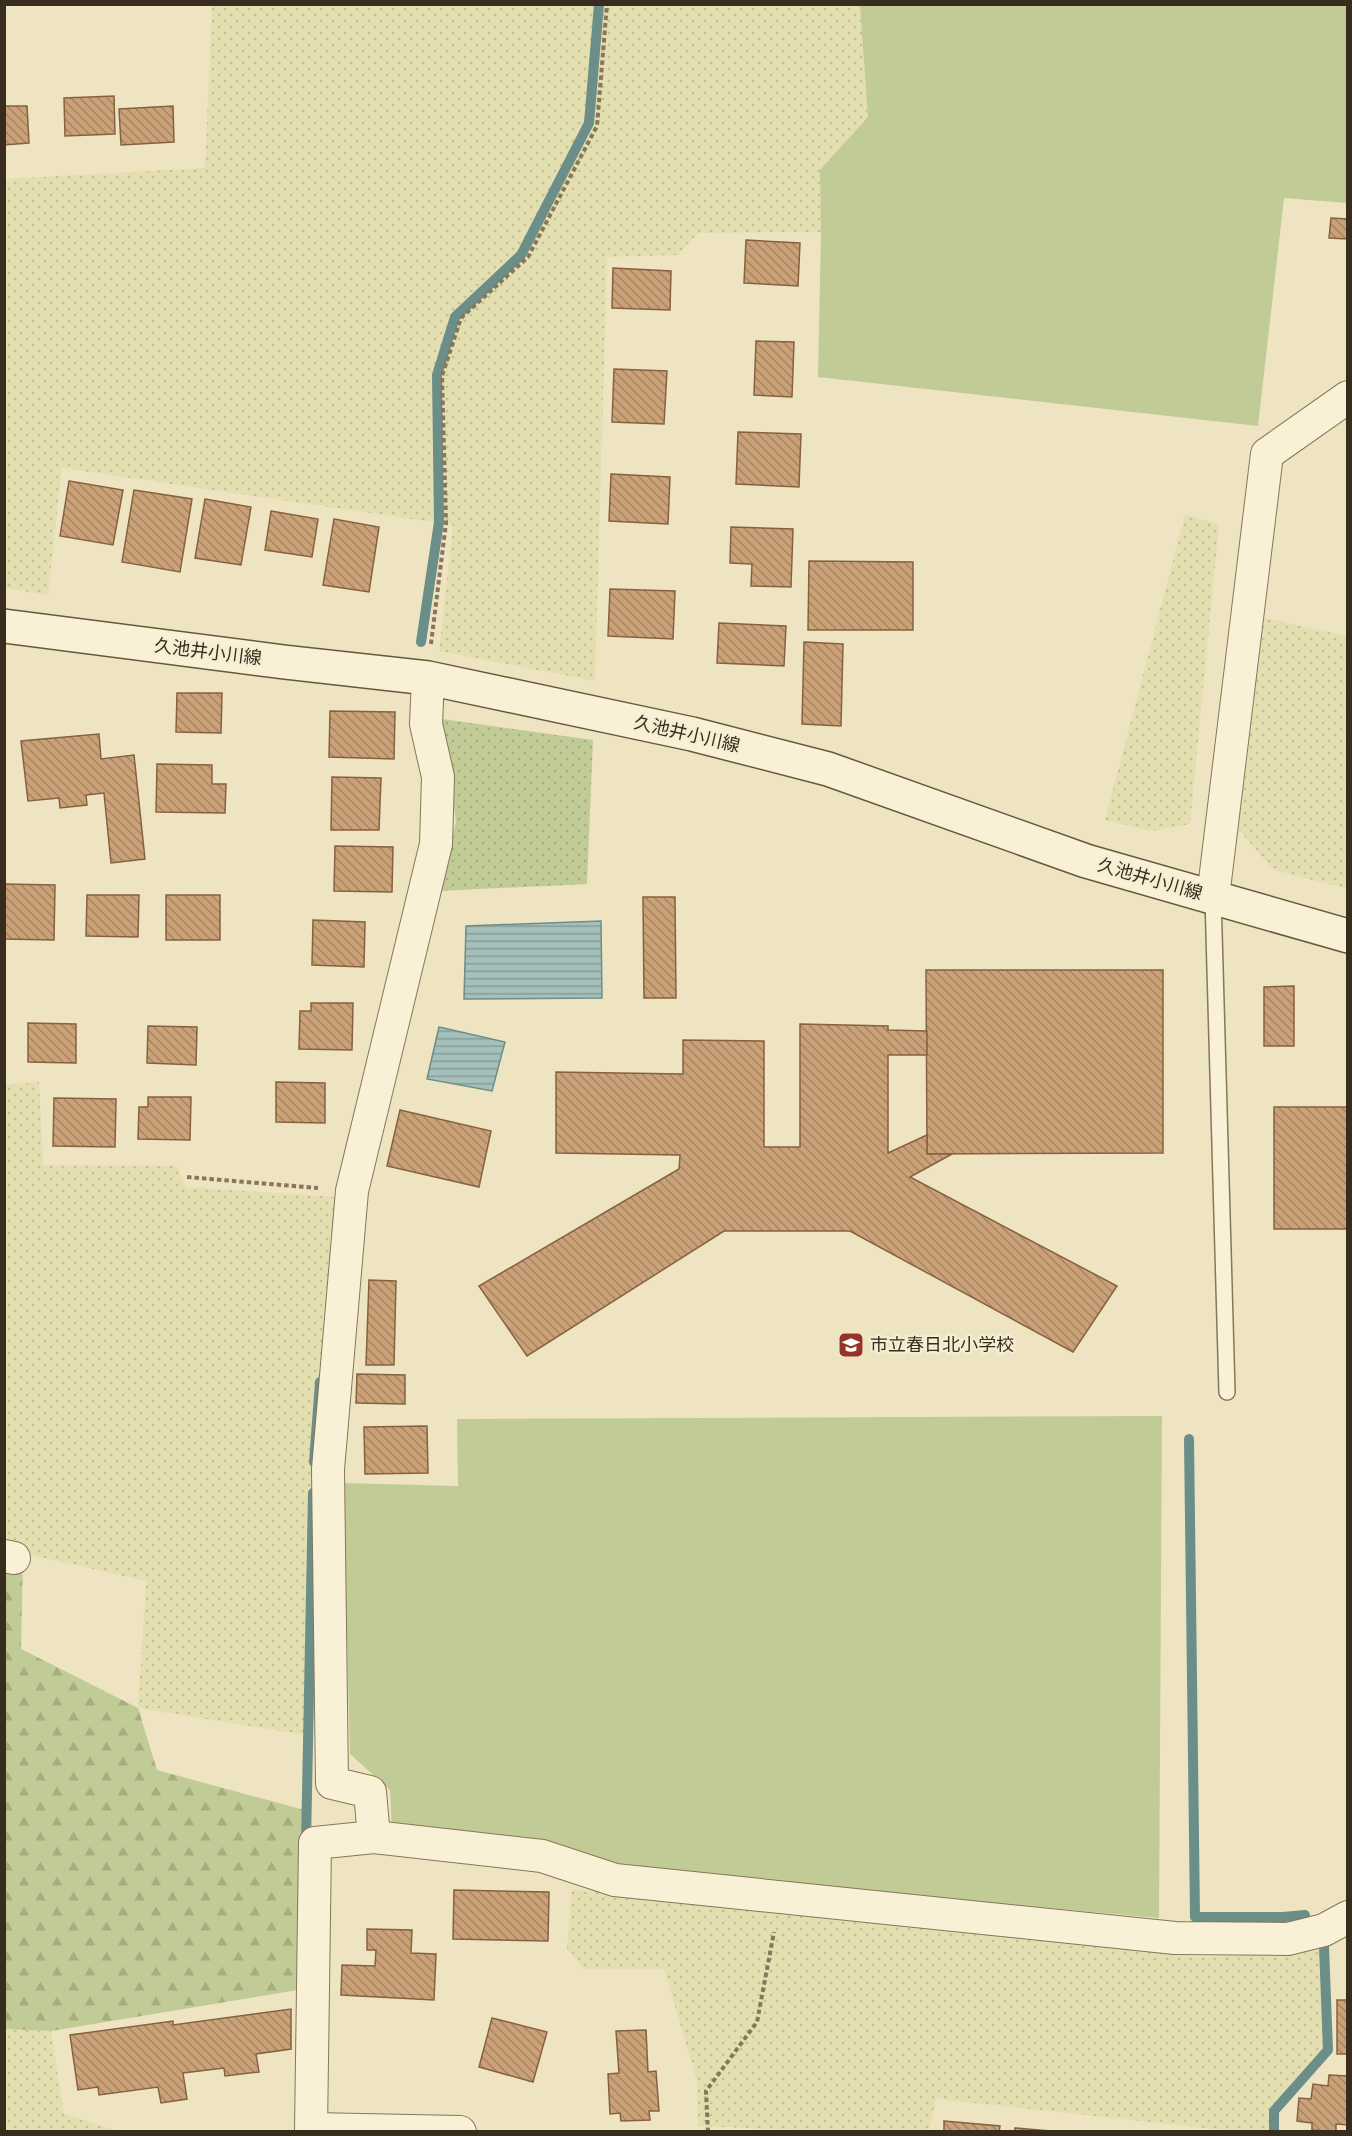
<svg xmlns="http://www.w3.org/2000/svg" width="1352" height="2136" viewBox="0 0 1352 2136" font-family="'Zilla Slab','Noto Sans JP',serif">
<style>
.farmland{fill:url(#farmland-dots)}
.green{fill:url(#green-dots)}
.forest{fill:url(#forest-firs)}
.pitch{fill:#c1cb96}
.water{fill:url(#water-rules);stroke:#6c8e88;stroke-width:1.5}
.lines{fill:none;stroke-linecap:round;stroke-linejoin:round}
.stream{stroke:#6c8e88;stroke-width:10}
.building{fill:url(#building-back-hatch);stroke:#866140;stroke-width:1.5}
.lane-casing{stroke:#87765a;stroke-width:18}
.street-casing{stroke:#87765a;stroke-width:34}
.secondary-casing{stroke:#69573d;stroke-width:36}
.path{stroke:#87765a;stroke-width:4;stroke-dasharray:4.5 3;stroke-linecap:butt}
.lane{stroke:#f8f1d5;stroke-width:15}
.street{stroke:#f8f1d5;stroke-width:32}
.secondary{stroke:#f8f1d5;stroke-width:33}
.labels{text-anchor:middle;dominant-baseline:central;stroke-width:4.5;stroke-linejoin:round;paint-order:stroke}
.street-label{font-size:18px;fill:#372c1e;stroke:#f5eed2}
.poi-label{font-size:18px;fill:#372c1e;stroke:#f5eed2;text-anchor:start}
</style>
<defs>
<pattern id="farmland-dots" width="8" height="8" patternUnits="userSpaceOnUse" patternTransform="scale(1.5)"><rect width="8" height="8" fill="#e3dfb0"/><path d="M2 2h.1M6 6h.1" fill="none" stroke="#c3c097" stroke-width="1.8" stroke-linecap="round"/></pattern>
<pattern id="green-dots" width="8" height="8" patternUnits="userSpaceOnUse" patternTransform="scale(1.5)"><rect width="8" height="8" fill="#c1cb96"/><path d="M2 2h.1M6 6h.1" fill="none" stroke="#a6ae81" stroke-width="1.8" stroke-linecap="round"/></pattern>
<pattern id="forest-firs" width="22" height="20" patternUnits="userSpaceOnUse" patternTransform="scale(1.5)"><rect width="22" height="20" fill="#c1cb96"/><path d="M5 1l3.5 6h-7zM16 11l3.5 6h-7z" fill="#a6ae81"/></pattern>
<pattern id="water-rules" width="6" height="5" patternUnits="userSpaceOnUse" patternTransform="scale(1.5)"><rect width="6" height="5" fill="#a5c0ba"/><path d="M0 2.5h6" fill="none" stroke="#879c97"/></pattern>
<pattern id="building-back-hatch" width="6" height="6" patternUnits="userSpaceOnUse" patternTransform="scale(1.5)"><rect width="6" height="6" fill="#cba278"/><path d="M-1 5l2 2M0 0l6 6M5-1l2 2" fill="none" stroke="#a68462"/></pattern>
</defs>
<rect width="100%" height="100%" fill="#eee4c2"/>
<g class="farmland">
<path d="M212,5H860L868,117L820,170L821,232L699,233L677,255L607,257L595,681L439,651L453,525L62,468L48,595L5,588L4,179L205,168Z"/>
<path d="M1185,515L1219,524L1190,824L1153,831L1105,820Z"/>
<path d="M1264,618L1347,636V889L1274,870L1238,829Z"/>
<path d="M39,1082L43,1165L177,1166L185,1187L337,1197L314,1443L307,1735L138,1708L146,1581L5,1549L4,1085Z"/>
<path d="M572,1889L1195,1957L1303,1953L1324,1947L1328,2050L1274,2111V2131H1233L936,2099L929,2131H822L698,2126L697,2081L664,1969H584L567,1949Z"/>
<path d="M5,2029L51,2031L64,2114L118,2131L5,2132Z"/>
</g>
<path class="green" d="M442,719L593,740L587,884L438,891L456,822Z"/>
<path class="forest" d="M5,1549L23,1553L21,1649L138,1708L157,1770L308,1811L298,1990L51,2031L5,2029Z"/>
<g class="pitch">
<path d="M860,5H1347V203L1284,198L1258,426L818,377L821,232L820,170L868,117Z"/>
<path d="M1162,1416L1159,1918L633,1870L554,1843L392,1829L390,1790L350,1754L343,1483L458,1486L457,1419Z"/>
</g>
<g class="water">
<path d="M601,921L602,998L464,999L466,926Z"/>
<path d="M439,1027L505,1042L492,1091L427,1079Z"/>
</g>
<g class="lines">
<g class="stream">
<path d="M421,642L439,522L437,375L455,317L521,255L589,123L599,4"/>
<path d="M1189,1439L1195,1917H1283L1305,1915"/>
<path d="M314,1462L320,1382"/>
<path d="M306,1843L313,1493"/>
<path d="M1274,2132V2111L1328,2050L1324,1947"/>
</g>
</g>
<g class="building">
<path d="M114,96L115,134L65,136L64,98Z"/>
<path d="M4,106H27L29,143L4,145Z"/>
<path d="M173,106L174,142L121,145L119,109Z"/>
<path d="M1331,218L1348,219V239L1329,238Z"/>
<path d="M746,240L800,243L798,286L744,283Z"/>
<path d="M613,268L671,271L670,310L612,308Z"/>
<path d="M756,341L794,342L792,397L754,395Z"/>
<path d="M614,369L667,371L664,424L612,422Z"/>
<path d="M738,432L801,434L799,487L736,484Z"/>
<path d="M611,474L670,477L668,524L609,521Z"/>
<path d="M69,481L123,490L113,545L60,536Z"/>
<path d="M134,490L192,499L180,572L122,562Z"/>
<path d="M205,499L251,507L241,565L195,558Z"/>
<path d="M271,511L318,519L312,557L265,550Z"/>
<path d="M334,519L379,527L369,592L323,585Z"/>
<path d="M731,527L793,529L791,587L751,586L752,564L730,563Z"/>
<path d="M809,561L913,562V630H808Z"/>
<path d="M610,589L675,591L673,639L608,636Z"/>
<path d="M719,623L786,626L784,666L717,663Z"/>
<path d="M804,642L843,644L841,726L802,724Z"/>
<path d="M177,693H222L221,733L176,732Z"/>
<path d="M330,711L395,712L394,759L329,757Z"/>
<path d="M99,734L101,759L134,755L145,859L111,863L104,793L86,795L87,805L60,808L59,798L28,801L21,741Z"/>
<path d="M157,764L212,765V784H226L225,813L156,812Z"/>
<path d="M332,777L381,778L379,830H331Z"/>
<path d="M335,846L393,847L392,892L334,891Z"/>
<path d="M5,884L55,885L54,940L4,939Z"/>
<path d="M87,895H139L138,937L86,936Z"/>
<rect x="166" y="895" width="54" height="45"/>
<path d="M643,897H675L676,998H644Z"/>
<path d="M313,920L365,922L364,967L312,965Z"/>
<path d="M926,970H1163V1153L927,1154Z"/>
<path d="M1294,986V1046H1264V987Z"/>
<path d="M311,1003H353L352,1050L299,1049L300,1011H311Z"/>
<path d="M28,1023L76,1024V1063L28,1062Z"/>
<path d="M800,1024L888,1026V1030L927,1031V1055H888V1153L927,1135V1154H952L910,1177L1117,1286L1073,1352L850,1231H724L527,1356L479,1286L679,1169L680,1155L556,1153V1072L683,1074V1040L764,1041V1147H800Z"/>
<path d="M148,1026L197,1027L196,1065L147,1063Z"/>
<path d="M276,1082L325,1083V1123L276,1122Z"/>
<path d="M148,1097H191L190,1140L138,1139L139,1107H148Z"/>
<path d="M54,1098L116,1099L115,1147L53,1146Z"/>
<rect x="1274" y="1107" width="74" height="122"/>
<path d="M400,1110L491,1131L479,1187L387,1166Z"/>
<path d="M369,1280L396,1281L394,1365H366Z"/>
<path d="M357,1374L405,1375V1404L356,1403Z"/>
<path d="M427,1426L428,1473L365,1474L364,1427Z"/>
<path d="M454,1890L549,1892L548,1941L453,1939Z"/>
<path d="M367,1929L412,1930L411,1953L436,1954L434,2000L341,1995L342,1965L375,1966L376,1950H367Z"/>
<rect x="1337" y="2000" width="11" height="54"/>
<path d="M291,2009V2049L256,2054L259,2072L225,2076L224,2068L183,2073L187,2099L161,2103L158,2087L99,2095L98,2087L78,2090L70,2035L173,2021V2025Z"/>
<path d="M492,2018L547,2032L533,2082L479,2067Z"/>
<path d="M646,2030L648,2072L656,2071L659,2111H649L650,2120L621,2121L620,2113L610,2114L608,2074L619,2073L616,2031Z"/>
<path d="M1329,2075L1348,2076V2125L1336,2124V2132L1312,2130V2123L1297,2121L1299,2098L1311,2099L1313,2084L1328,2086Z"/>
<path d="M944,2121L1000,2126L999,2132H944Z"/>
<path d="M1015,2128L1062,2132H1015Z"/>
</g>
<g class="lines">
<g class="lane-casing">
<path id="lane" d="M1213,897L1227,1392"/>
</g>
<g class="street-casing">
<g id="street">
<path d="M1213,897L1267,454L1348,397"/>
<path d="M4,1556L14,1558"/>
<path d="M374,1837L370,1792L332,1783L328,1469L352,1191L436,844L438,777L426,724L428,678"/>
<path d="M312,2129L460,2132"/>
<path d="M311,2132L315,1843L374,1837L542,1856L615,1880L1175,1938L1288,1939L1324,1930L1348,1917"/>
</g>
</g>
<g class="secondary-casing">
<path id="secondary" d="M4,626L284,662L428,678L692,734L828,769L1086,861L1348,936"/>
</g>
<g class="path">
<path d="M431,644L446,523L442,376L461,318L528,257L597,126L607,4"/>
<path d="M187,1177L318,1188"/>
<path d="M708,2132L706,2091L757,2022L774,1932"/>
</g>
<use href="#lane" class="lane"/>
<use href="#street" class="street"/>
<use href="#secondary" class="secondary"/>
</g>
<defs>
<g id="school-square" transform="scale(1.35)"><rect x="-9" y="-9" width="18" height="18" rx="4" fill="#96322a" stroke="#f5eed2"/><path d="M0-5L7-2L0 1L-7-2ZM-4 1L0 2.5L4 1V4Q0 6-4 4Z" fill="#fff"/></g>
</defs>
<g fill-rule="evenodd">
<use href="#school-square" x="851" y="1345"/>
</g>
<g class="labels">
<g class="street-label">
<text transform="translate(208 652) rotate(7)">久池井小川線</text>
<text transform="translate(687 734) rotate(13)">久池井小川線</text>
<text transform="translate(1150 879) rotate(16)">久池井小川線</text>
</g>
<g class="poi-label">
<text x="870" y="1345">市立春日北小学校</text>
</g>
</g>
<rect width="1352" height="2136" fill="none" stroke="#372c1e" stroke-width="12"/>
</svg>
